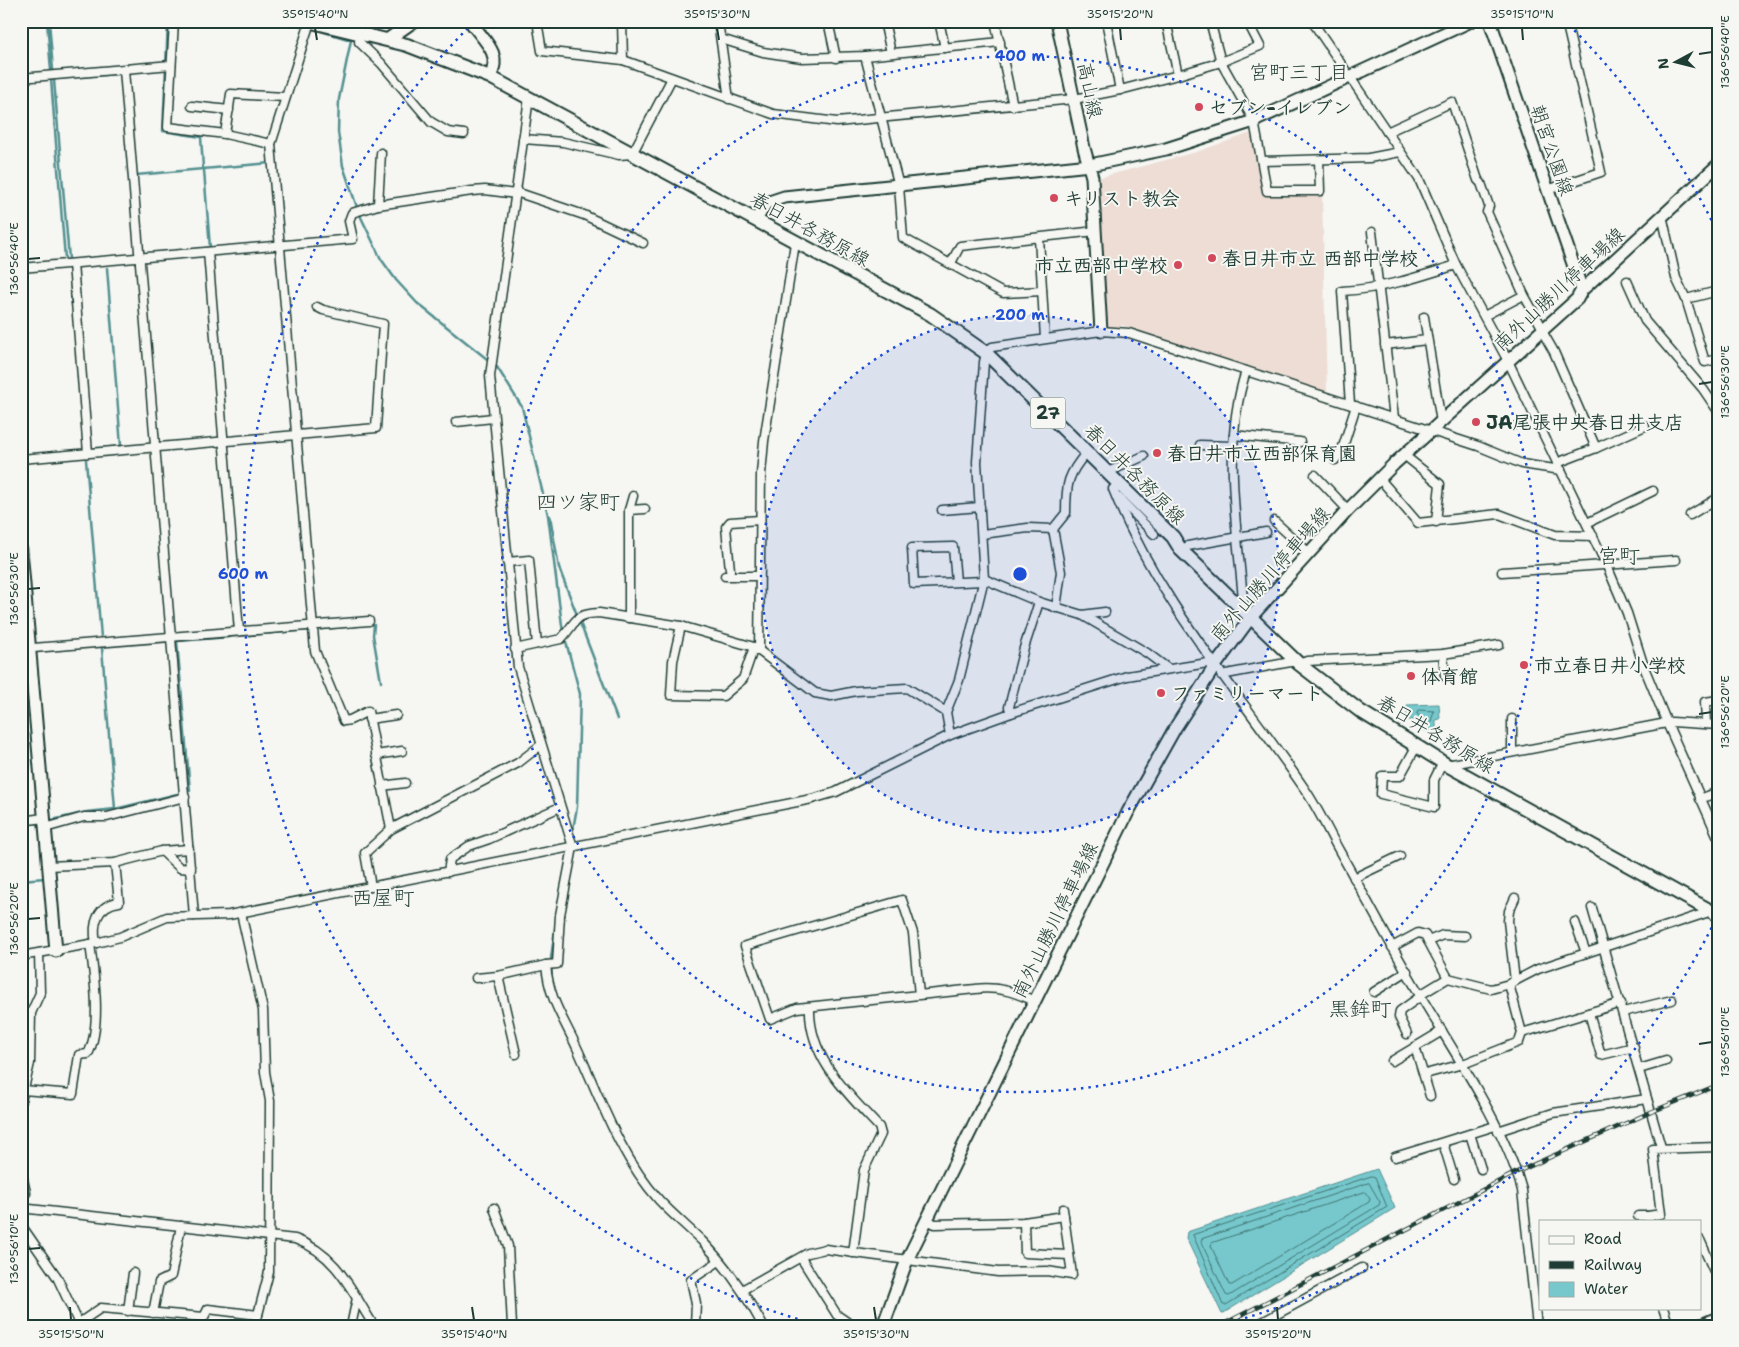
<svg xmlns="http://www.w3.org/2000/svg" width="1739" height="1347" viewBox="0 0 1739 1347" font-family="'Shantell Sans','Klee One',sans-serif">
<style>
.built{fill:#edddd5}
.water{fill:#76c8cd;stroke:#539090}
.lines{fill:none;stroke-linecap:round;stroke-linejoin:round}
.shore{stroke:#427571;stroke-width:1}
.stream{stroke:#539090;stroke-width:2.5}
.street-casing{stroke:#1f3d34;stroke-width:11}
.secondary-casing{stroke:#1f3d34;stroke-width:15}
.primary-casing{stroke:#1f3d34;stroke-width:16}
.street{stroke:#f6f6f2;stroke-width:8}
.secondary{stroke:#f6f6f2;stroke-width:11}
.primary{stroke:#f6f6f2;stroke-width:12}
.rail-casing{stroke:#1f3d34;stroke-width:4.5}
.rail{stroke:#f6f6f2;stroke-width:2.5;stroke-dasharray:8;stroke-linecap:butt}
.ticks{fill:none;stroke:#1f3d34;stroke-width:2}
.ring{fill:none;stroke:#1d4ed8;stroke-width:2.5;stroke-dasharray:2.5 5}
.poi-dot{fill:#d1495b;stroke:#f6f6f2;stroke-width:2}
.labels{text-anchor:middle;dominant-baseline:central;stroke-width:4;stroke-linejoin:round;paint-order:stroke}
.shield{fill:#f6f6f2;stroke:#60746d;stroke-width:1}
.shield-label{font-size:18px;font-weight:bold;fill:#1f3d34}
.street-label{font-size:19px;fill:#1f3d34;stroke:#f6f6f2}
.poi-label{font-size:19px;font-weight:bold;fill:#1f3d34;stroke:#f6f6f2;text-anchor:start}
.neighbourhood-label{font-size:20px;fill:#1f3d34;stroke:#f6f6f2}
.quarter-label{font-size:21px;fill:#1f3d34;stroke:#f6f6f2}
.centre{fill:#1d4ed8;stroke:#f6f6f2;stroke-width:2.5}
.ring-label{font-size:15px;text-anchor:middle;font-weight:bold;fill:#1d4ed8;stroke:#f6f6f2;stroke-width:4;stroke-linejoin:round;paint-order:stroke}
.neatline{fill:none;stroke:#1f3d34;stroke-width:2}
.ticks-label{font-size:12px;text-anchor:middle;fill:#1f3d34}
</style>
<rect width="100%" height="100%" fill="#f6f6f2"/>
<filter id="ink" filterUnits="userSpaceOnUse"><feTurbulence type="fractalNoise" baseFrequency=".02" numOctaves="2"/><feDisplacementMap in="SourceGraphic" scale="10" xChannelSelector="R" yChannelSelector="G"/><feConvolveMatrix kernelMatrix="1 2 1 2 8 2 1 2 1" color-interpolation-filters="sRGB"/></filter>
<g filter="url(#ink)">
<path class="built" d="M1251,133L1254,135L1265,193L1322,194L1327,395L1121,325L1120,328H1108L1104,323L1098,178L1196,152Z"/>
<g class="water">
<path d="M1439,704L1440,719L1436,720V734H1431L1418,726V720H1407V705Z"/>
<path d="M1377,1169L1395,1208L1222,1314L1186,1238L1187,1232Z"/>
</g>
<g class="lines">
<g class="shore">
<path d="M1419,710L1434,711L1430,725L1424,723L1422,717L1417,714Z"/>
<path d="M1372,1176L1375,1177L1387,1207L1226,1305H1223L1193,1235Z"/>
<path d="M1369,1183L1380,1202L1379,1205L1229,1296L1226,1295L1201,1242L1202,1239Z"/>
<path d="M1365,1192L1370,1199L1369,1202L1232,1285H1229L1211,1246L1212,1243Z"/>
</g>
<g class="stream">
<path d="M47,21L51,71"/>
<path d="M49,21L53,70"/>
<path d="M168,21L163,131L201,137L203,168"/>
<path d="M283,21L306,27"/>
<path d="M311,28L351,40L339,99L338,132L343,166L359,213L381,259L396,280L417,303L497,367L522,407L548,515L563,633"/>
<path d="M54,80L69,259"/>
<path d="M204,170L210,248"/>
<path d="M136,175L271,163"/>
<path d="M65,259L51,79L118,74"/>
<path d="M43,270L66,267"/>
<path d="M70,273L72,305"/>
<path d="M90,449L121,446L107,268"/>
<path d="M86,460L101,637"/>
<path d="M21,498L25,548"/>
<path d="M548,515L550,516L559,568L617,719"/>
<path d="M370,624L374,625L373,635L381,682"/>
<path d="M249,635L357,626"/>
<path d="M565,638L580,694L577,807L572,835"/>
<path d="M102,648L115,809"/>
<path d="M190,791L177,641L230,637"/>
<path d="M52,820L87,812L115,809L177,794"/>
<path d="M30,824L38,823"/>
<path d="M21,880L45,878V876"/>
<path d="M552,981L551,958L556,922"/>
<path d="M563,1011L599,1087"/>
</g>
<g class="street-casing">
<g id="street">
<path d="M174,21L168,127L225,134L271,144"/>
<path d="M537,21L542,51L623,60L773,114L837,122L1074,99L1120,90L1178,75L1221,62L1260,46L1247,21"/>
<path d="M622,21L623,60"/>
<path d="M718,21L729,99"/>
<path d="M828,21L836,58"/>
<path d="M884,21L891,53"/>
<path d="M939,21L945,48"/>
<path d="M995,21L1013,106"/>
<path d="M1106,21L1120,90"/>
<path d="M1166,21L1178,75"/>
<path d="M1210,21L1221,62L1254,121L1267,191H1320L1319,160"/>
<path d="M1312,21L1419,179L1456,265L1508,361L1607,566L1627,613L1644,667L1667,723L1718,837"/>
<path d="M310,22L271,144L315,651L344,721L350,720L368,711L391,829"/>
<path d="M360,34L359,42L381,63L431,122L448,132L464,134"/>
<path d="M721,39L763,52L802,58L865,56L1000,42"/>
<path d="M865,56L899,186L903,238L1003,293L1042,291"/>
<path d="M124,70L194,916"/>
<path d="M21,78L171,65"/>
<path d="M529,98L490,376L518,667L573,847L560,915L557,964L546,965C549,1000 564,1019 578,1050C601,1101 621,1158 659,1200C673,1215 689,1228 703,1242C727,1267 747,1296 763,1326"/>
<path d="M192,106L229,110"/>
<path d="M1387,132L1452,102L1478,180L1481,183L1489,206L1487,212L1524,295L1543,329"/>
<path d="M225,134L231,94L285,97"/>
<path d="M523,139L563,142L619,155L632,154L672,78"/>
<path d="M1262,161L1369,158L1400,152"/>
<path d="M1547,190L1601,172L1566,21"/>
<path d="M516,192L584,215L643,243"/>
<path d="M378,205L381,153"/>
<path d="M1662,215L1676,278L1686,299L1705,362L1718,359"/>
<path d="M1372,232L1394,418"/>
<path d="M1039,238L1045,338"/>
<path d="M208,252L239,631"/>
<path d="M951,263L960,246L1096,231"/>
<path d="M73,264L88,453"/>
<path d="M21,268L353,239L349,221L352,213L378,205L472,191L485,190L516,194"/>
<path d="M1627,281L1645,321L1703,389L1718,411"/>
<path d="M1686,299L1718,291"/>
<path d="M1484,316L1524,295"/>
<path d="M1424,317L1441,422"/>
<path d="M1542,331L1554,352L1596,448"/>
<path d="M1385,345L1427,340"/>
<path d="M1350,404L1342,291C1382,289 1419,277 1456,265"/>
<path d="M456,422L493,418"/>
<path d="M1234,435L1300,442"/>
<path d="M1200,445L1232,446"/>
<path d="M1404,455L1440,484L1436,522"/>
<path d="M21,459L376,428L383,324L323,310L317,307"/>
<path d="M1335,460L1342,450L1356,406"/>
<path d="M1557,463L1596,448L1645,426"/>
<path d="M1108,472L1144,456"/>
<path d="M1315,475L1348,510"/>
<path d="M1380,479L1418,523L1499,514L1555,535L1593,536"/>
<path d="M1119,483L1113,489C1157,600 1237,690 1304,788C1318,808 1328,831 1340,852C1367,900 1392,948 1420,995C1455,1054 1504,1125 1522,1190L1537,1326"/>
<path d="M1119,498L1154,534"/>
<path d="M629,510L645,509"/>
<path d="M942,510L980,507"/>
<path d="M1690,515L1718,498"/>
<path d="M1274,521L1308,552"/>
<path d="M1587,523L1653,491"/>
<path d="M1053,529L1061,572L1056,608"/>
<path d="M982,534L1028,528L1053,529L1066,513C1066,483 1068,474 1087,452"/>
<path d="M1181,550L1188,546L1266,532"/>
<path d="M507,562L529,560L537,644"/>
<path d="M730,570L726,527L730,522L760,520"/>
<path d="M1502,572L1676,560"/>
<path d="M725,576H759"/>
<path d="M984,579L1039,602L1082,615L1105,612"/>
<path d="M956,582L953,547L912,548L914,584L984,581"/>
<path d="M1244,611C1238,531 1221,448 1246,371"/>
<path d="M1082,615L1147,653L1167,668"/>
<path d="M629,618V510L633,496"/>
<path d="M681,626L673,661L671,695L723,696L743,679L754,647"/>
<path d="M21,649L369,621"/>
<path d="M515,649L561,639C577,622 573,614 599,613L681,626L754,647L815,693L831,696L856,691L907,688L946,712"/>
<path d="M759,651L761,474L764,441L795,243"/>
<path d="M1443,654L1445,676"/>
<path d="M1299,664L1307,661L1443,654L1499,645"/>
<path d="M1221,675L1296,661"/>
<path d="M1011,713L1009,707L1024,648L1039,602"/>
<path d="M369,719L396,715"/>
<path d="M1706,723L1705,702L1718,700"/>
<path d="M950,735L946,712L959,680L984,579L977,462L984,362L986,353L992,347L1101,331L1129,333L1478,446L1522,464L1561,470"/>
<path d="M1416,747L1400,776H1382L1381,794L1434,807V780L1443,762"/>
<path d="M1512,752V719"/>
<path d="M376,755L402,751"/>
<path d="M1447,765L1672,722L1718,725"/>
<path d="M382,786L405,783"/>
<path d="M1700,799L1718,792"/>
<path d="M21,821L44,818"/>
<path d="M45,828L84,817H107L185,797"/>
<path d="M162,851L180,868L191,869"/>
<path d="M48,866L115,863L162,851L189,849"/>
<path d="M448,872L450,859L469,846L489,839L560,807"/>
<path d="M1354,878L1400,856"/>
<path d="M371,887L365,853L391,829L518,763L541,745"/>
<path d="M1592,908L1661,1147"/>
<path d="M241,913L263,1010L265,1072L270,1101L269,1272L255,1326"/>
<path d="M1575,922L1586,953"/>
<path d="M1428,941L1443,935L1465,936"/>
<path d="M96,943C92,924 97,905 119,902L115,863"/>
<path d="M1392,947L1418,933L1425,935L1448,978"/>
<path d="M21,956L96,943L120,937L167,917L229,915L812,799L836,792L950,735L1011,713L1127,676L1214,662"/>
<path d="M498,976L516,1054"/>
<path d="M476,978L498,976L546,965"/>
<path d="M1515,981L1508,921L1509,911L1515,898"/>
<path d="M1509,984L1522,1033"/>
<path d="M1374,992L1407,971"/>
<path d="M919,995L913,933L902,900L745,946L770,1019L797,1008L975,989C997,986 1014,992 1035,1001"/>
<path d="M1420,995L1448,978L1491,989L1509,984L1538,969L1706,913L1709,910"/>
<path d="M810,1007C808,1057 847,1093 879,1127L881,1134L864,1170L853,1253"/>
<path d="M1623,1012L1672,1000"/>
<path d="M1589,1013L1601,1055L1634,1047"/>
<path d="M1407,1034L1399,1017L1400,1011L1421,996"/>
<path d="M1415,1047L1430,1096"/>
<path d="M1392,1061L1442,1031"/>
<path d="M1639,1069L1666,1061"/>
<path d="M1425,1074L1463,1064L1519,1042L1522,1033L1621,1003"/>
<path d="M23,1090L73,1094L79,1055L88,1054C102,1027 94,974 90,944"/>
<path d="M21,1101L30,1063L31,1013L40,993L39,953"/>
<path d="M1498,1131L1553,1113L1647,1099"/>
<path d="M1470,1134L1481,1169"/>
<path d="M1443,1143L1454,1179"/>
<path d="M1395,1157L1495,1126"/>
<path d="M21,1170L26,1193L21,1196"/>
<path d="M21,1208L295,1239C337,1254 351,1290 374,1326"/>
<path d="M494,1208L508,1246L512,1326"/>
<path d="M1638,1216H1648"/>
<path d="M927,1220L935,1224L1024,1222L1064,1216"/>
<path d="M1649,1221L1648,1216L1661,1214L1653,1149L1718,1147"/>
<path d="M1024,1222L1025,1253L1069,1255"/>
<path d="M21,1225L57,1277L80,1326"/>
<path d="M1700,1240L1718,1280"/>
<path d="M801,1258L837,1315L853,1326"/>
<path d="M742,1290L808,1253L825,1249L998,1272L1047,1271L1072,1275L1063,1209"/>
<path d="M1663,1308L1669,1326"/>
<path d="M128,1311L133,1273"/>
<path d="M153,1313L159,1282L171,1276L181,1226"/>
<path d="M79,1323L101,1308L204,1317L208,1309L258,1315"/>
<path d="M351,1326L357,1298"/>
<path d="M695,1326L696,1303L691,1280L719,1261"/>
<path d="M1255,1326L1362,1268"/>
</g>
</g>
<g class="secondary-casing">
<g id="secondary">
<path d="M470,21C483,40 503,53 490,77"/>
<path d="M1057,21L1084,148L1092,177L1101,331"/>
<path d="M1490,21L1582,290"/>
<path d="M387,40L414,21"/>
<path d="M756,220L766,203L784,197L1090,165L1166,149L1254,121L1471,21"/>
<path d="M21,550L56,951"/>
<path d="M883,1326L907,1260L1128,812L1175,728L1215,666L1251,617L1348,510L1394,464L1577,299L1582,290L1718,165"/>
<path d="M1699,1326L1718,1318"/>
</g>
</g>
<g class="primary-casing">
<path id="primary" d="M308,21L407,45L490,77L930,314L986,353L1173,537L1181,550L1299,664L1360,711L1447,765L1718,915"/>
</g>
<use href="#street" class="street"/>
<use href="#secondary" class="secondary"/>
<use href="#primary" class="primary"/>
<g class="rail-casing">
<path id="rail" d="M1220,1326L1517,1172L1651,1112L1718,1085"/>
</g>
<use href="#rail" class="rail"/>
</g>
</g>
<path class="ticks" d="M315,28L317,40M717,28L719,40M1120,28L1121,40M1522,28L1523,40M1699,54L1712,52M28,259L40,258M1699,384L1712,382M28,589L40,588M1699,714L1712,712M28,919L40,918M1699,1044L1712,1042M28,1249L40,1248M70,1307L71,1320M472,1307L474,1320M874,1307L876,1320M1277,1307L1278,1320"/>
<circle cx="1020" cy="574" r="259" fill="#1d4ed8" fill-opacity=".12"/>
<g class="ring">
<circle cx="1020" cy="574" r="259"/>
<circle cx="1020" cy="574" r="518"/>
<path d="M1715 921A777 777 0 0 1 1221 1325M819 1325A777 777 0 0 1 471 25M1569 25A777 777 0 0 1 1715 227"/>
</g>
<g class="poi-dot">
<circle cx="1199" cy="107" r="5"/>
<circle cx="1054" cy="198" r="5"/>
<circle cx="1212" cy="258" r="5"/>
<circle cx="1178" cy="265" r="5"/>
<circle cx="1476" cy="422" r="5"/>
<circle cx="1157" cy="453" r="5"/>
<circle cx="1524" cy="665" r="5"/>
<circle cx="1411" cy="676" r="5"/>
<circle cx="1161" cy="693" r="5"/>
</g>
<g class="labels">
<rect class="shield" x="1030.5" y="397.5" width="35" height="31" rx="4"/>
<g class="shield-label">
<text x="1048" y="413">27</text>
</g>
<g class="street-label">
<text transform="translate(1090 90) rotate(78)">高山線</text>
<text transform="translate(1552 150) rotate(71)">朝宮公園線</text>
<text transform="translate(810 229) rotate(29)">春日井各務原線</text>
<text transform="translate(1559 289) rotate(-43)">南外山勝川停車場線</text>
<text transform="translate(1135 474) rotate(45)">春日井各務原線</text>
<text transform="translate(1270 574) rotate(-49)">南外山勝川停車場線</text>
<text transform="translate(1436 734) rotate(31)">春日井各務原線</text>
<text transform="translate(1055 920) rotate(-64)">南外山勝川停車場線</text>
</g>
<g class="poi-label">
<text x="1209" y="107">セブン-イレブン</text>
<text x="1064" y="198">キリスト教会</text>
<text x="1222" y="258">春日井市立 西部中学校</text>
<text x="1168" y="265" text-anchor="end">市立西部中学校</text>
<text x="1486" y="422">JA尾張中央春日井支店</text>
<text x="1167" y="453">春日井市立西部保育園</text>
<text x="1534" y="665">市立春日井小学校</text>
<text x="1421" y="676">体育館</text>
<text x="1171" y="693">ファミリーマート</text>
</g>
<g class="neighbourhood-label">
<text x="1299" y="72">宮町三丁目</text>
</g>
<g class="quarter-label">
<text x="578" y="502">四ツ家町</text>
<text x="1619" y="556">宮町</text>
<text x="383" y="898">西屋町</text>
<text x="1360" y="1009">黒鉾町</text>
</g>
</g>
<circle cx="1020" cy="574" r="8" class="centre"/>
<g class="ring-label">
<text x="1020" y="61">400 m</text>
<text x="1020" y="320">200 m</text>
<text x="243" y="579">600 m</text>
</g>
<rect width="1739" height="1347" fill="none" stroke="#f6f6f2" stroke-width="55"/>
<rect x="1539" y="1220" width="162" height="90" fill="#f6f6f2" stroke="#a0aca6"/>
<rect x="1549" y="1236" width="25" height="8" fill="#f6f6f2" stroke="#a0aca6"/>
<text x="1584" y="1244" font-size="15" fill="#1f3d34">Road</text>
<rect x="1549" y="1261" width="25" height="8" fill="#1f3d34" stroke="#a0aca6"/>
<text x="1584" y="1270" font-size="15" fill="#1f3d34">Railway</text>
<rect x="1549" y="1282" width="25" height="15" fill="#76c8cd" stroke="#a0aca6"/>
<text x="1584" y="1294" font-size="15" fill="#1f3d34">Water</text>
<g transform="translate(1676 62) rotate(263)" stroke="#f6f6f2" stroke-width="4" paint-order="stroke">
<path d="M0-4L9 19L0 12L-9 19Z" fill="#1f3d34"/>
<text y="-8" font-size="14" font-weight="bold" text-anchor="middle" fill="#1f3d34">N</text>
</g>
<rect x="28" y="28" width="1684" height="1292" class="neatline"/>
<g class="ticks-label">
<text x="315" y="18">35°15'40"N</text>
<text x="717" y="18">35°15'30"N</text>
<text x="1120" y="18">35°15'20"N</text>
<text x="1522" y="18">35°15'10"N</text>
<text transform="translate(1725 52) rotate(-90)" y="4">136°56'40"E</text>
<text transform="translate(14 259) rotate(-90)" y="4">136°56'40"E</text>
<text transform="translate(1725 382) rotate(-90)" y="4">136°56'30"E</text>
<text transform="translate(14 589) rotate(-90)" y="4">136°56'30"E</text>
<text transform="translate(1725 712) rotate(-90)" y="4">136°56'20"E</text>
<text transform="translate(14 919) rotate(-90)" y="4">136°56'20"E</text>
<text transform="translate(1725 1042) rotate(-90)" y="4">136°56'10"E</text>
<text transform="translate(14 1249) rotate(-90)" y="4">136°56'10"E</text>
<text x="71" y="1338">35°15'50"N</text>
<text x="474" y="1338">35°15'40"N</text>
<text x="876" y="1338">35°15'30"N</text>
<text x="1278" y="1338">35°15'20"N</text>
</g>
</svg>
